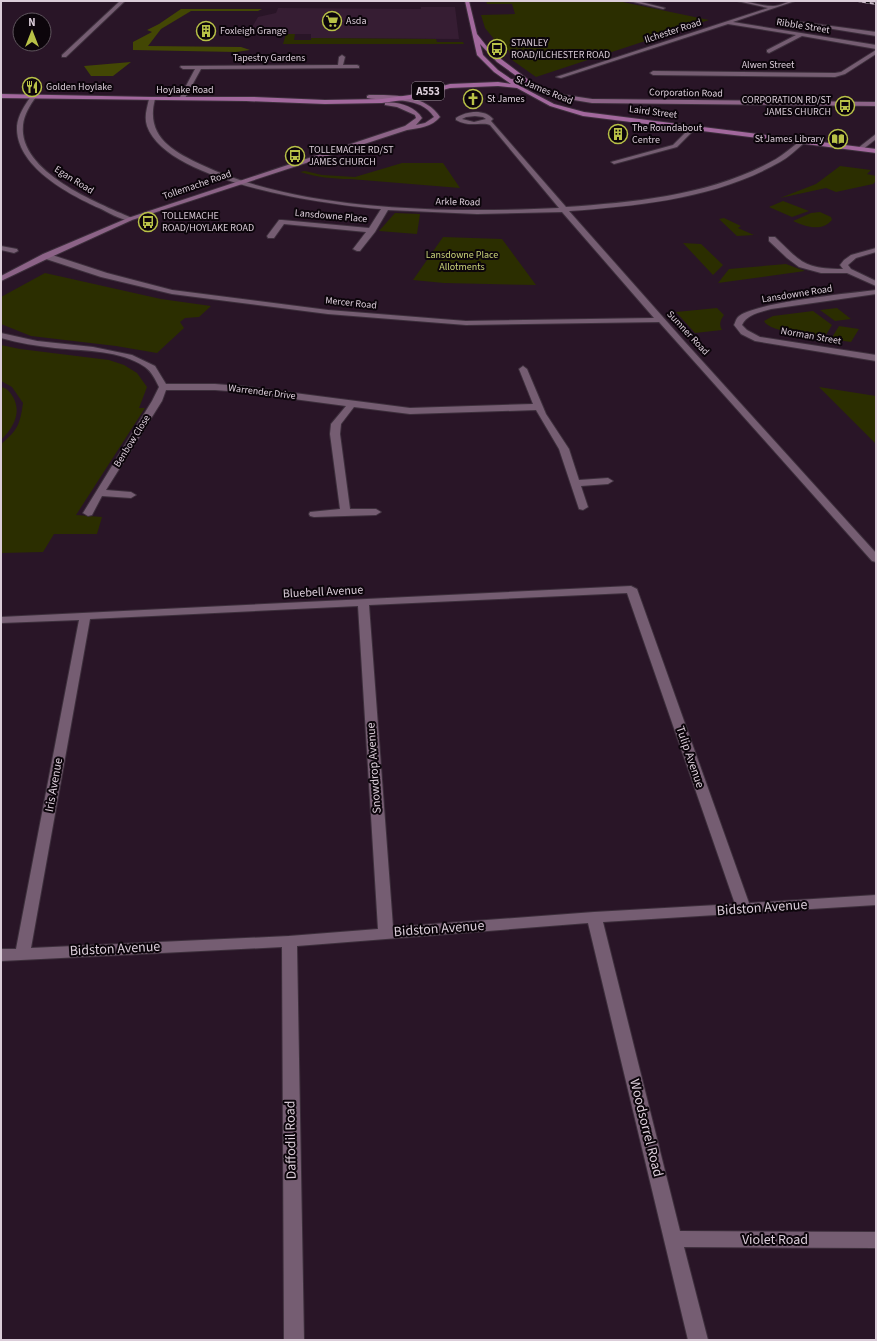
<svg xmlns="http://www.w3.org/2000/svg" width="877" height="1341" viewBox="0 0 877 1341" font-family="'Source Sans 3',sans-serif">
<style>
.built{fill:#361d33}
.green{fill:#2b2e00}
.forest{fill:#434704}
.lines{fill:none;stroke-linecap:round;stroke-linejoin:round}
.street-casing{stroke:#3d2f3c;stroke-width:2}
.secondary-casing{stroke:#3d2f3c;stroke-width:2}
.primary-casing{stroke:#3d2f3c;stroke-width:2}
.street{fill:#755d72;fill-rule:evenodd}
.secondary{fill:#8c6387;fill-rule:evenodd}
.primary{fill:#a2689d;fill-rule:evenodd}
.rail-casing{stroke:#c5b6c3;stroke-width:2}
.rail{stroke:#0c050b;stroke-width:1.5;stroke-dasharray:4;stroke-linecap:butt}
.labels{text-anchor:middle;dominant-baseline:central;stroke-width:4;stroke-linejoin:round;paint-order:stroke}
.far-poi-label{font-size:10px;fill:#dbcdd9;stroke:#0c050b;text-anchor:start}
.far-street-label{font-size:10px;fill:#dbcdd9;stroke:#0c050b}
.far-park-label{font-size:10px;fill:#c8d178;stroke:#0c050b}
.shield{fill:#0c050b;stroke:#9d919b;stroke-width:1}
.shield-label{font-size:11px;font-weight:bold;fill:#dbcdd9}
.street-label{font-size:12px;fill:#dbcdd9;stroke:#0c050b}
.near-street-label{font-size:14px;fill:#dbcdd9;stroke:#0c050b}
</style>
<rect width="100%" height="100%" fill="#291527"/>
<path class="built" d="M421,7H455L459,39L311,38V34H248L258,17L276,13L278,8L421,9Z"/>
<g class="green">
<path d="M486,1H618L709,20L536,77L512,60L509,51L494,39L485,28L481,15L515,14L512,4H487Z"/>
<path d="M286,34H295L294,40H311V38L436,39L437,42H463L464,44H283Z"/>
<path d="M402,163H443L460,188L350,179C332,179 317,177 300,172L305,171L322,175L355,177Z"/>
<path d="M840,166L871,170L867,174L876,176V181L873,184L836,192L826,188L780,198L816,184Z"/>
<path d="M783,201L809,211L792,217L769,207Z"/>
<path d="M820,212L831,217L832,220C821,232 807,227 793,221L811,213Z"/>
<path d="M395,213L420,214L417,234L379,231Z"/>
<path d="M724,218L741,226L738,228L754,235L737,236L719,219Z"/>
<path d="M443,237L502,239L536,285L444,283L413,280Z"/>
<path d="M683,243L701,244L723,265L713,275Z"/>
<path d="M786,264L805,271L718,283L729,269Z"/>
<path d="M45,273L161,299L211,306L199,317L185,318L180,322L184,328L157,353L116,346L31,336L1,324V297Z"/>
<path d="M717,308L724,315C720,321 719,324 722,330L695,333L676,312Z"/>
<path d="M837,308L851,319L835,321L820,310Z"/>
<path d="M813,311L832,325L824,338C811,335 769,332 764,321L773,316Z"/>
<path d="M839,326L859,329L851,342L831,339Z"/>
<path d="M1,345L20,349L109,360L124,365L137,373L147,387L139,408H145L76,515L102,517L97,534H54L43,552L1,553V444C18,430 20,424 23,403L12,387L1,381Z"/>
<path d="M1,387C7,388 10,392 13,397C22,413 13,428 1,440Z"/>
<path d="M819,387L876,396V444Z"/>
</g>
<g class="forest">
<path d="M181,9H262L258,11H191L161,29L148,46L241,47L250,50L236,52L133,50V42L152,32L147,30L159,24Z"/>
<path d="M131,62L113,76H91L84,66Z"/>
</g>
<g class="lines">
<g class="street-casing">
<g id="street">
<path d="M120,1H125L66,57H62V55Z"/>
<path d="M629,1H637L665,8L663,9Z"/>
<path d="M737,1C749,1 761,6 773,6C780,6 787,1 795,1L733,22L876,45V49L802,36L769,53L767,52V50L796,35L728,24L561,78L556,77L768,8Z"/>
<path d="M794,21L876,32V36L796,23Z"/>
<path d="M876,50V54L845,74L835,77L653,75L650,73L653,71L835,73L841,72Z"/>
<path d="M342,55L345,57L343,65H357L359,66V68L201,69L184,100L179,99L195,69H183L180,67L181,66L338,65L339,57Z"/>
<path d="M33,95L36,97C30,105 24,115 23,125C18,172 98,203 132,218V220C123,222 108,212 99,208C68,194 15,166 17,126C18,115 25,105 31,96Z"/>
<path d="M152,97L155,99C145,136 172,151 202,165C301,212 450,213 559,208L490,125C483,121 469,128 456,120V118C467,111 484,109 493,119L491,121L566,207C636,202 713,195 776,159C784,154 792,147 800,141H804V143C796,150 789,157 780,162C717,198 640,206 569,211L685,342L876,553V562L872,561L659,322L466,325L328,314L172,294L101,277L43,258V254H49L107,273L172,290L328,310L466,321L654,318L562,212L477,214L388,210L375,232L360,251H357L353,249L366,232L284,224L274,238H268L267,236L279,220H282L369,228L381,209C329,205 167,183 147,126C144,117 147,108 149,99ZM475,116L483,117L486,119L474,122L462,119L466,117Z"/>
<path d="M692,126L697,127L677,147L614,164L611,162L673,145Z"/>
<path d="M876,134V139L862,150H858V148Z"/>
<path d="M769,237H775C801,262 804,269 843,269L840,265L844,260L851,255L876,248V252L856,258L848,265L851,269L876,281V286L847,273H821L799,267L787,258L769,241Z"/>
<path d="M1,246L17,249L18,251L14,253L1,250Z"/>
<path d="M876,290V294L771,309C761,312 747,314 742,325L747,330L760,337L876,355V361L755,341L741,334L734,325C735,323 736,319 738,317C751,303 852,293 876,290Z"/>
<path d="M1,333L37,341L93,347L132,355L155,366L166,384H215L241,386L410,408L533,404L519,369L523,366L527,369L546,414L569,449L579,480L608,478L613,481L608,484L581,486L588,507L583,510L579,509L559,449L536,410L410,414L354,407L341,424L340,434L350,509H376L381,512L376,515L314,517L310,516L309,514L310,512L340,509L330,434L331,424L346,406L241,392L215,390H166L162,401L106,490L131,492L136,495L131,498L102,496L92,515L88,516L83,513L152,401L159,387C155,379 152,372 145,367C121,350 84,351 55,348C37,346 19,343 1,338Z"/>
<path d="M631,586L637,589L749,903L876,895V905L603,922L680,1231L876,1232V1248L684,1247L708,1340H688L588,923L297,946L304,1340H284L282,947L1,961V949H16L79,620L1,623V617ZM627,593L735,904L594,912L393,927L369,605ZM358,606L378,929L289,936L31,948L90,619Z"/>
</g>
</g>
<g class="secondary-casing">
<g id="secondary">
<path d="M552,93L592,99L876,102V106L592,103L550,96L549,95Z"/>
<path d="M369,95C393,95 425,94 440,117C432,127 419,128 407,130L132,220L49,258L1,281V276L43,254L128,218L405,126L416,118L415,115L397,107L385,105V103C397,101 416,107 422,118L416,125L425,123L434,117C420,95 389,102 367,98V96Z"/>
</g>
</g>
<g class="primary-casing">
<path id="primary" d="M465,1H469L477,34L488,48L501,59L530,81L553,95L548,96L528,84L516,82L518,85L554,104L584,112L876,149V153L583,116L550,106L517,88L498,86L450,88L410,99L382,103L325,104L246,101L1,98V94L152,97H254L325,100L382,99L410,95L450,84L498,82L511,84L494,72L477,55ZM480,44L497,62L522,80L511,79L498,70L483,55Z"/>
</g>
<use href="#street" class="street"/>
<use href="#secondary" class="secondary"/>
<use href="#primary" class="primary"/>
<g class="rail-casing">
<path id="rail" d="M858,1L876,4"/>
</g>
<use href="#rail" class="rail"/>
</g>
<defs>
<g id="supermarket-ring" transform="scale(1)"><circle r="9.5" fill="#0c050b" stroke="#b8c147" stroke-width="1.5"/><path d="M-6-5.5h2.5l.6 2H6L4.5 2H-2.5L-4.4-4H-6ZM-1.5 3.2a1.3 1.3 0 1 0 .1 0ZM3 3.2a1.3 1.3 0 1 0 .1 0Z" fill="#b8c147"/></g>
<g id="building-ring" transform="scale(1)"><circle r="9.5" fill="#0c050b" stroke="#b8c147" stroke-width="1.5"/><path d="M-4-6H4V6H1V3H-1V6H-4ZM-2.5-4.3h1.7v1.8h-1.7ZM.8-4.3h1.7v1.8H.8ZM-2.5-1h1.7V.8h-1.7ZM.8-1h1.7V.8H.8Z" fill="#b8c147"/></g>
<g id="bus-ring" transform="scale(1)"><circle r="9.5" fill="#0c050b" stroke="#b8c147" stroke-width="1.5"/><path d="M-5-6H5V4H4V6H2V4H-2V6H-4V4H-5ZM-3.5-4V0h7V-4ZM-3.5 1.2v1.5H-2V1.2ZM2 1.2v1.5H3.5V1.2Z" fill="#b8c147"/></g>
<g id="restaurant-ring" transform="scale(1)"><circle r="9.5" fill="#0c050b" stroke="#b8c147" stroke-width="1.5"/><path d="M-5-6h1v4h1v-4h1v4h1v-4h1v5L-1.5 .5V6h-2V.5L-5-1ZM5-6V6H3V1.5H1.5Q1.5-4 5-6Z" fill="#b8c147"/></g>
<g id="church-ring" transform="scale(1)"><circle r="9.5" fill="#0c050b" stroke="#b8c147" stroke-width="1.5"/><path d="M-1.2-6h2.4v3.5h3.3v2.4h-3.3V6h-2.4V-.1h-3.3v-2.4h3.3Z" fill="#b8c147"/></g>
<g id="library-ring" transform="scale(1)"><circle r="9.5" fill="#0c050b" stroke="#b8c147" stroke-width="1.5"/><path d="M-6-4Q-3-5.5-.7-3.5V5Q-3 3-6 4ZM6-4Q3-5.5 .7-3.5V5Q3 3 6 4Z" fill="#b8c147"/></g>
</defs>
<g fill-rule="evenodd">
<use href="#supermarket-ring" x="332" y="21"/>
<use href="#building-ring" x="206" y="31"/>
<use href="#bus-ring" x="497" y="49"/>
<use href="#restaurant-ring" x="32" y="87"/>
<use href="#church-ring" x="473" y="99"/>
<use href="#bus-ring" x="845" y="106"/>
<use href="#building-ring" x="618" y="134"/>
<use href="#library-ring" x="838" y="139"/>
<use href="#bus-ring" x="295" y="156"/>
<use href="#bus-ring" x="148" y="222"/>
</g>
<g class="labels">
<g class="far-poi-label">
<text x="346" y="21">Asda</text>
<text x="220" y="31">Foxleigh Grange</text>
<text x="511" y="43">STANLEY<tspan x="511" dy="12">ROAD/ILCHESTER ROAD</tspan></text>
<text x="46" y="87">Golden Hoylake</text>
<text x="487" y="99">St James</text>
<text x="831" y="100" text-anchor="end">CORPORATION RD/ST<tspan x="831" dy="12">JAMES CHURCH</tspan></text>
<text x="632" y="128">The Roundabout<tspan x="632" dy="12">Centre</tspan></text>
<text x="824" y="139" text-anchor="end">St James Library</text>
<text x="309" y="150">TOLLEMACHE RD/ST<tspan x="309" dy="12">JAMES CHURCH</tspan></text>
<text x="162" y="216">TOLLEMACHE<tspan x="162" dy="12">ROAD/HOYLAKE ROAD</tspan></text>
</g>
<g class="far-street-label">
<text transform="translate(803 26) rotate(9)">Ribble Street</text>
<text transform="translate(673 31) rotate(-18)">Ilchester Road</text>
<text x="269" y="58">Tapestry Gardens</text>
<text x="768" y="65">Alwen Street</text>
<text x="185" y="90">Hoylake Road</text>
<text transform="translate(544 90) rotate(22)">St James Road</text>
<text transform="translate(686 93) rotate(1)">Corporation Road</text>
<text transform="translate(653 112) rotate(7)">Laird Street</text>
<text transform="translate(74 180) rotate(32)">Egan Road</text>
<text transform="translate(197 185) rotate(-19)">Tollemache Road</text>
<text transform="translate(458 202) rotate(1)">Arkle Road</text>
<text transform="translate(331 216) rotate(5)">Lansdowne Place</text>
<text transform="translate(797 294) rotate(-9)">Lansdowne Road</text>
<text transform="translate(351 303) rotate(6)">Mercer Road</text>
<text transform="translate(688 333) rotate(47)">Sumner Road</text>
<text transform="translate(811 336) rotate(10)">Norman Street</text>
<text transform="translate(262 392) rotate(7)">Warrender Drive</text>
<text transform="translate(132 441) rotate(-58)">Benbow Close</text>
</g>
<g class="far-park-label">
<text x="462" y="255">Lansdowne Place<tspan x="462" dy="12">Allotments</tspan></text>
</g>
<rect class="shield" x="412" y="82" width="32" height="18" rx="3"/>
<g class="shield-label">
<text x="428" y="91">A553</text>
</g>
<g class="street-label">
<text transform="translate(323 592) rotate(-3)">Bluebell Avenue</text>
<text transform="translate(690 757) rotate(71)">Tulip Avenue</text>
<text transform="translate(374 768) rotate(-94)">Snowdrop Avenue</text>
<text transform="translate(54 785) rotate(-80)">Iris Avenue</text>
</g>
<g class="near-street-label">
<text transform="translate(762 908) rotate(-4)">Bidston Avenue</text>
<text transform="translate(439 929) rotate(-4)">Bidston Avenue</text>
<text transform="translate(115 949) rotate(-3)">Bidston Avenue</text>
<text transform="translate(646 1128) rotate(76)">Woodsorrel Road</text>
<text transform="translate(291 1140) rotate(-91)">Daffodil Road</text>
<text x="775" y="1240">Violet Road</text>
</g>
</g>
<rect width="877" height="1341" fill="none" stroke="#dbcdd9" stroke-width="4"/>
<g transform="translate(32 32)"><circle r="19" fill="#0c050b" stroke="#5f555d"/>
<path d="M0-3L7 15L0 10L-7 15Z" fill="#b8c147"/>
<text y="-6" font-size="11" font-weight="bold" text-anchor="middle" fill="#dbcdd9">N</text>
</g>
</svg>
